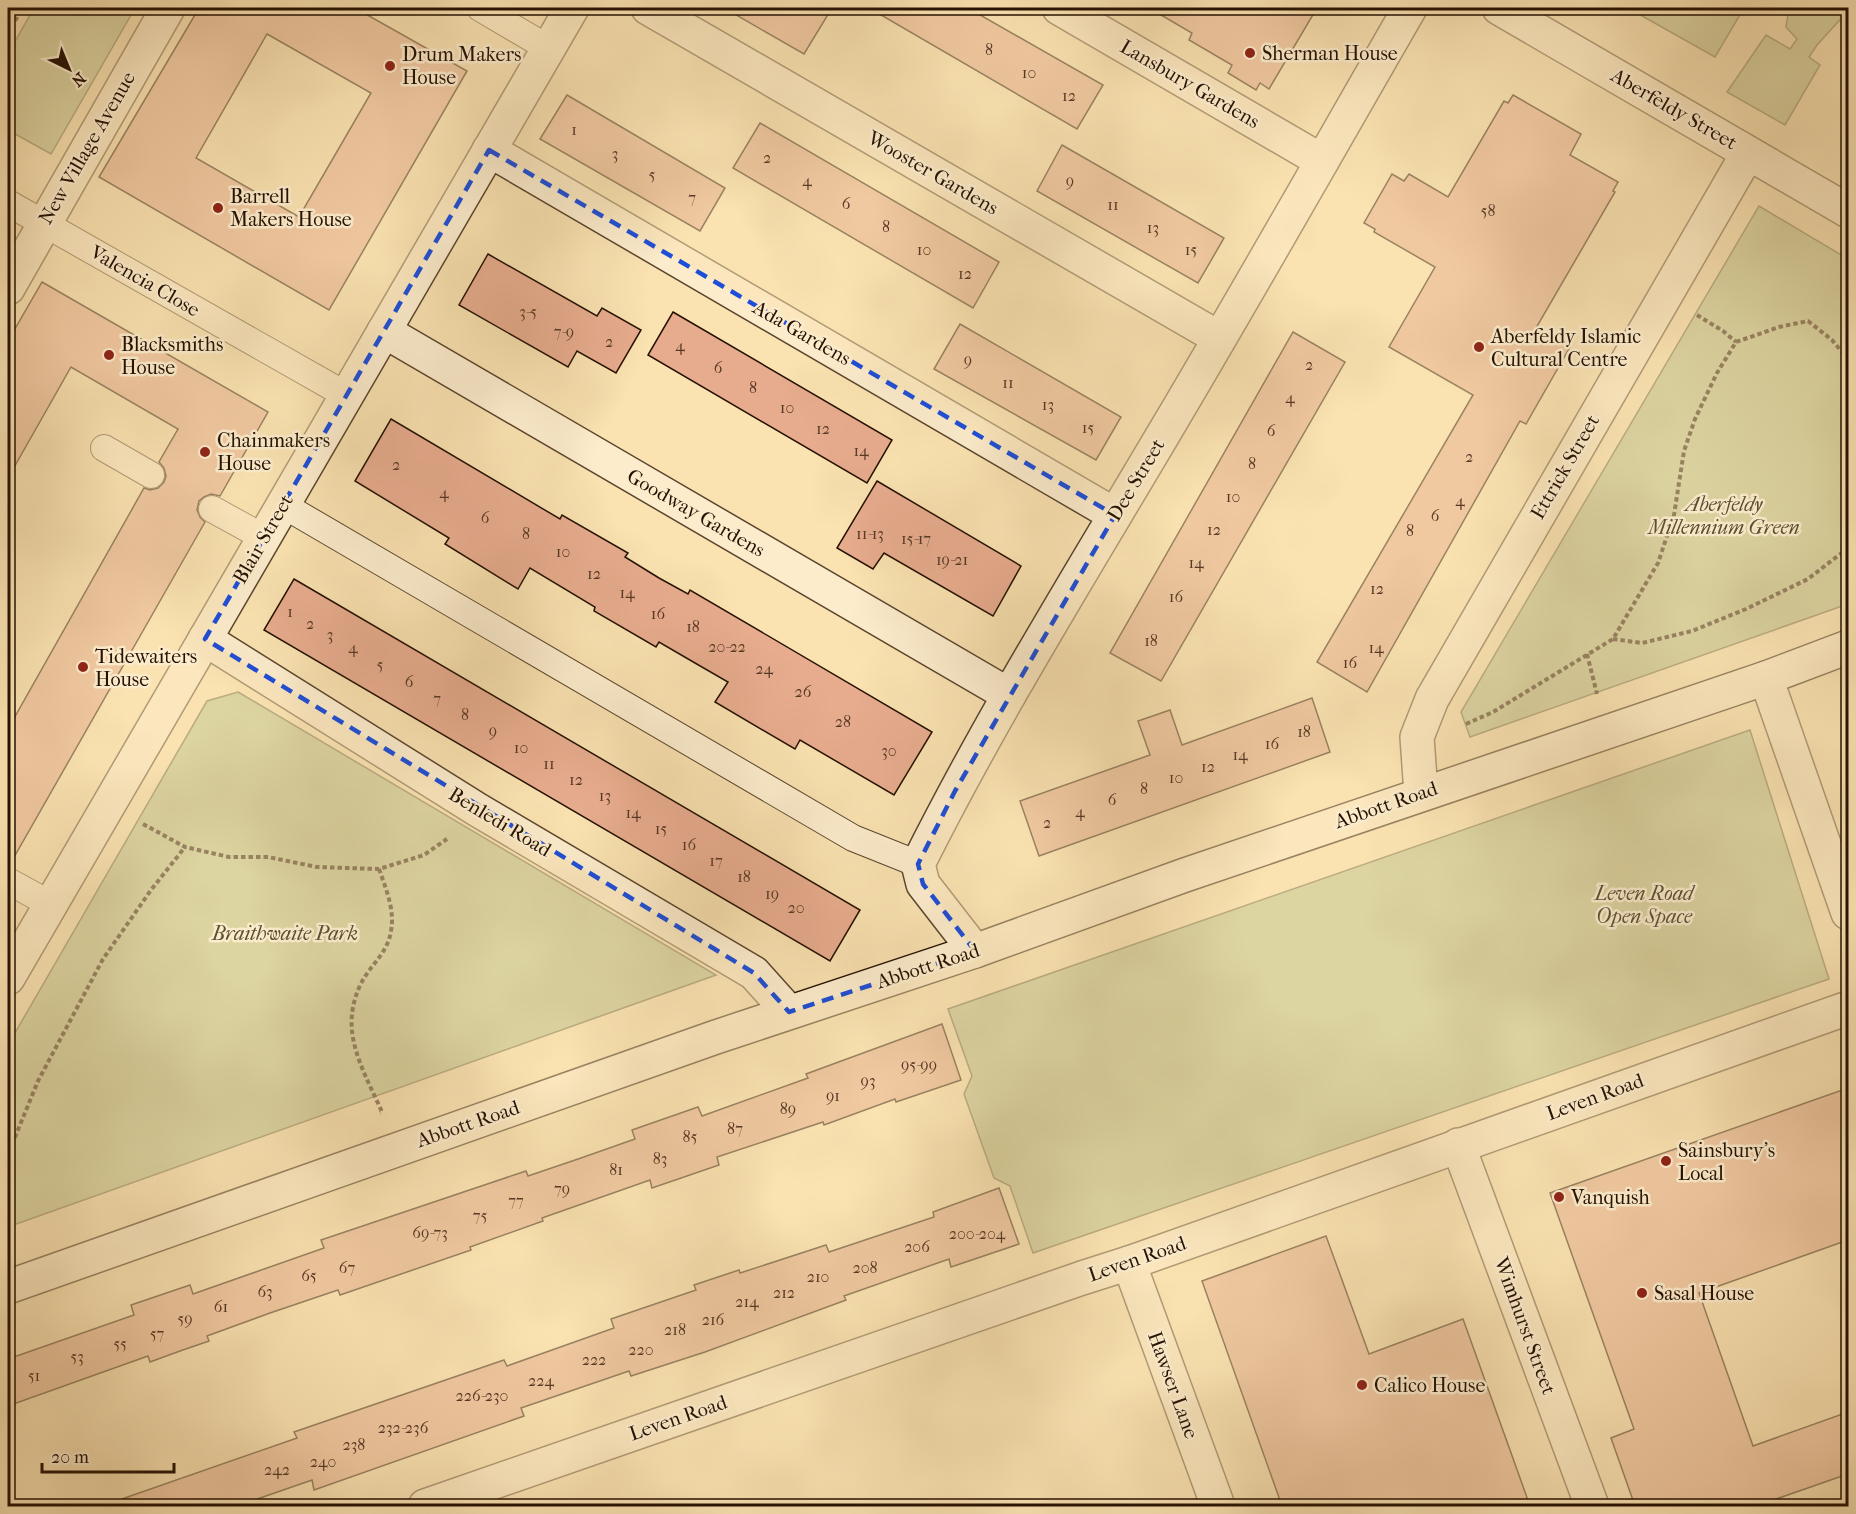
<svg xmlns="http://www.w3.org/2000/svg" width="1856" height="1514" viewBox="0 0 1856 1514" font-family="'IM FELL French Canon',serif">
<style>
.green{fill:#b9c48f;stroke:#6f6a48;stroke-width:1.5}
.building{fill:#e7ac8e;stroke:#251102;stroke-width:1.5;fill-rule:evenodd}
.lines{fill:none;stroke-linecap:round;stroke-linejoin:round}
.lane-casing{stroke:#5a452e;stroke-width:28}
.street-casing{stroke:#5a452e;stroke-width:36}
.secondary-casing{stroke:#251102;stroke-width:36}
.path{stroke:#251102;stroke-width:4;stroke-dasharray:4.5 3;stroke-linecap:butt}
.lane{stroke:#fceccc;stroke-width:26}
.street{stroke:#fceccc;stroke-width:33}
.secondary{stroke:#fceccc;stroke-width:33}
.marked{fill:none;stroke:#1d4ed8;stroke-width:4.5;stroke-dasharray:12 8;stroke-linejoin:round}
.poi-dot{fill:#8f2418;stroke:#fceccc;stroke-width:2}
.labels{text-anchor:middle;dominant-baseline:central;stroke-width:5;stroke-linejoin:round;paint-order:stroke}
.number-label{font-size:16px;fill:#563825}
.poi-label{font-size:20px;fill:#251102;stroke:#fceccc;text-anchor:start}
.street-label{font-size:20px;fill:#251102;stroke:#fceccc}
.park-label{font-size:20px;font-style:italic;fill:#595033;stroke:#fceccc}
</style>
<rect width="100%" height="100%" fill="#fae2b1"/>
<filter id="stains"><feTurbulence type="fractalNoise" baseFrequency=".00333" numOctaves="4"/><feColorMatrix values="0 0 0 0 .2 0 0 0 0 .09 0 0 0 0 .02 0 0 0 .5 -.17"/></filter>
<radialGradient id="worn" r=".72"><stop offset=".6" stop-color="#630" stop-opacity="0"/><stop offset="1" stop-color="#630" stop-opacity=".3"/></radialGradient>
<g class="green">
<path d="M34,8H135L51,154L8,130V54Z"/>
<path d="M1638,8H1744L1715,57L1635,12Z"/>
<path d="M1789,8H1848V11L1817,45L1809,57L1820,65L1785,125L1727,92L1766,35L1790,49L1797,39L1786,27Z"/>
<path d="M1759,206L1848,259V604L1470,737L1461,712Z"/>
<path d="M238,692L716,975L8,1227V1045L207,701Z"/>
<path d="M1750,730L1829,979L1033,1253L1010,1186L994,1178L964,1094L972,1076L948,1009Z"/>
</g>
<g class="building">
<path d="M199,8H355L467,71L329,310L99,177ZM267,34L371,93L299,217L196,158Z"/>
<path d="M724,8H832L804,54Z"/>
<path d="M869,8H968L1103,85L1077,129Z"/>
<path d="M1149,8H1317L1269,89L1260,83L1256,90L1228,73L1232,65L1189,40L1192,33Z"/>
<path d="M567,95L725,188L700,231L540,139Z"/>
<path d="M1513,95L1581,134L1570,155L1618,182L1613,191L1615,192L1536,328L1570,347L1526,424L1520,421L1367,692L1317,662L1473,395L1389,347L1435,267L1374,232L1375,229L1364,223L1392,174L1404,181L1409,174L1448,197L1504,101L1508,103Z"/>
<path d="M760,123L999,262L973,308L733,168Z"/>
<path d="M1062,145L1224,238L1198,283L1037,191Z"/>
<path d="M488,254L597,316L602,308L641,330L616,373L577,351L568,367L459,305Z"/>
<path d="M42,282L268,412L220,496L211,494L204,497L199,501L197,510L200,517L205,522L9,866L8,729L144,488L150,490L158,488L164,482L166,476L164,468L159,462L178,429L71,367L8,478V341Z"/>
<path d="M673,312L892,440L867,483L648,355Z"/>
<path d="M960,324L1121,417L1096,460L934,369Z"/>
<path d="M1293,332L1345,362L1161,681L1110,653Z"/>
<path d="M391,419L560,519L562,515L628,553L625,557L659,578L688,594L690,590L932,732L894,795L800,740L795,749L715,702L728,682L695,663L659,642L656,647L594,611L595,607L530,568L518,589L445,544L449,538L355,481Z"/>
<path d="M877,481L1021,566L993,616L884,553L873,569L837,548Z"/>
<path d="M294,579L860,910L830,961L264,630Z"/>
<path d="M1312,698L1330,752L1039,856L1020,801L1150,755L1138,721L1170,710L1182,745Z"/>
<path d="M942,1024L961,1080L896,1102L895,1099L824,1125L823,1122L717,1157L719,1165L652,1188L650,1180L542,1218L543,1221L470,1247L471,1250L340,1295L338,1290L270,1313L207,1336L209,1341L180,1351L150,1362L148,1356L8,1406V1359L134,1315L131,1305L190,1285L193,1294L324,1248L321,1240L526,1171L528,1176L581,1158L635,1139L632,1130L698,1107L702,1116L808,1078L806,1074Z"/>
<path d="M1848,1088V1240L1699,1293L1753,1446L1848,1412V1474L1756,1506H1635L1611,1438L1634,1429L1550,1193Z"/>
<path d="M999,1188L1019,1244L951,1267L949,1259L844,1296L846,1300L705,1352L631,1376L629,1371L521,1408L524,1416L314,1490L312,1480L237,1506H117L116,1501L297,1438L294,1432L504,1360L507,1366L614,1328L611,1319L696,1290L694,1285L739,1270L740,1273L826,1245L829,1252L934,1217L933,1212Z"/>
<path d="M1326,1236L1369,1354L1463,1319L1530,1506H1282L1202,1281Z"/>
</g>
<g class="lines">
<g class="lane-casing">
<g id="lane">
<path d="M480,8L548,48"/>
<path d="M8,203L346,395"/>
<path d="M104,448L151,475"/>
<path d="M283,505L853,838L918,864"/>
<path d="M212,509L263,537"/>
<path d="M8,881L50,904"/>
</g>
</g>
<g class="street-casing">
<g id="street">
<path d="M648,8L1219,338"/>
<path d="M1059,8L1322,161"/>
<path d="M1499,8L1848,211"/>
<path d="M489,150L1115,515"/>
<path d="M8,288L168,8"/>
<path d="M384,331L1009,695"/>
<path d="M205,639L478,810L754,973L789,1012"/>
<path d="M1766,678L1848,913"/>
<path d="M1421,793L1417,737L1432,699L1748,153"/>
<path d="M975,951L923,884L918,864C992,716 1080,575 1164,433C1248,292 1328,150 1410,8"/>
<path d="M8,978L572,8"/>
<path d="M1458,1145L1592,1506"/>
<path d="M1129,1263L1218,1506"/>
<path d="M425,1506L1082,1278L1129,1263L1848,1008"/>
</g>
</g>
<g class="secondary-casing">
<path id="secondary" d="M8,1287L716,1037L975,951L1185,875L1766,678L1848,647"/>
</g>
<g class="path">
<path d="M8,34L22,8"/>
<path d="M1697,315L1723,331L1736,342"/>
<path d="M1613,639L1642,643L1692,631L1746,609L1808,579L1848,548"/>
<path d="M1587,654L1597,694"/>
<path d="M1466,724L1493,712L1613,639L1658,563L1674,515L1684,451L1695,419L1717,373L1736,342L1779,327L1808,321L1832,340L1848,359"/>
<path d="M143,824L185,847L229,857H268L317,867L379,869L424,855L447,839"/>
<path d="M379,869C386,889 395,910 391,931C388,951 374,962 364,978C355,993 350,1013 352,1031C355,1059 371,1087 382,1112L380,1113"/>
<path d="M8,1151L13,1142L38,1081L103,959L151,890L185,847"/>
</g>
<use href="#lane" class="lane"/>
<use href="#street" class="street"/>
<use href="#secondary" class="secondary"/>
</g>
<path d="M0 0H1856V1514H0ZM489,150L1115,515L955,791L918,864L923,884L975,951L789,1012L754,973L205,639Z" fill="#fae2b1" fill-opacity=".55" fill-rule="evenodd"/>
<path class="marked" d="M489,150L1115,515L955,791L918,864L923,884L975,951L789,1012L754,973L205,639Z"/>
<g class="poi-dot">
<circle cx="1250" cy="53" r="6"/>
<circle cx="390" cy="66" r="6"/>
<circle cx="218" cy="208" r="6"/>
<circle cx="1479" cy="347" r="6"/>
<circle cx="109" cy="355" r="6"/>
<circle cx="205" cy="452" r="6"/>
<circle cx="83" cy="667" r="6"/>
<circle cx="1666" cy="1161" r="6"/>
<circle cx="1559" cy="1197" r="6"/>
<circle cx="1642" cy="1293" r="6"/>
<circle cx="1362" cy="1385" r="6"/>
</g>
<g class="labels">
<g class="number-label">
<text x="989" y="49">8</text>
<text x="1029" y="72">10</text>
<text x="1069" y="95">12</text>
<text x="574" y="129">1</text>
<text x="615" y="153">3</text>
<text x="767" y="157">2</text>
<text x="652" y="174">5</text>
<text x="807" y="180">4</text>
<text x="1070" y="180">9</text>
<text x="692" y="197">7</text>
<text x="846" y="203">6</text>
<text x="1113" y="204">11</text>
<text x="1488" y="210">58</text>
<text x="886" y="226">8</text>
<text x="1153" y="227">13</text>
<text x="924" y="249">10</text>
<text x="1191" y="249">15</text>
<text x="965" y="273">12</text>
<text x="528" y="311">3-5</text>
<text x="564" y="331">7-9</text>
<text x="609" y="341">2</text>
<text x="680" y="345">4</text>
<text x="968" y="359">9</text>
<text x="1309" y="364">2</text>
<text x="718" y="367">6</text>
<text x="1008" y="382">11</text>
<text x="753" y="387">8</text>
<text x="1290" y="397">4</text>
<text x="1048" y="404">13</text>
<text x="787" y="407">10</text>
<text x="1088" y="427">15</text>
<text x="823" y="428">12</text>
<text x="1271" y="430">6</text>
<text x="861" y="450">14</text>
<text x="1469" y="456">2</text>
<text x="1252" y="463">8</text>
<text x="396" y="464">2</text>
<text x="444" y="492">4</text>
<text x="1233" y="496">10</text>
<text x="1460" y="500">4</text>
<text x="1435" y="515">6</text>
<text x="485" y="517">6</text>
<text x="1214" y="529">12</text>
<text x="1410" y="530">8</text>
<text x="526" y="533">8</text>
<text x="870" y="533">11-13</text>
<text x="916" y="538">15-17</text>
<text x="563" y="551">10</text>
<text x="952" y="559">19-21</text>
<text x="1196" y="562">14</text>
<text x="594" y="573">12</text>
<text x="1377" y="588">12</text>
<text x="627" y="592">14</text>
<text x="1176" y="596">16</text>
<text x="290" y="611">1</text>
<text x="658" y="613">16</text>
<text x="310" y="623">2</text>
<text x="693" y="626">18</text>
<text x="330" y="634">3</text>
<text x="1151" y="640">18</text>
<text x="727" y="646">20-22</text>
<text x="353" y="647">4</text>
<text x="1376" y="647">14</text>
<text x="1350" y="662">16</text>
<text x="380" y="664">5</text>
<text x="764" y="668">24</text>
<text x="409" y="681">6</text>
<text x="803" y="691">26</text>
<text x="437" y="698">7</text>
<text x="465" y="714">8</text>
<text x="843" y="721">28</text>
<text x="493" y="730">9</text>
<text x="1304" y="731">18</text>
<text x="1272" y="743">16</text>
<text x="521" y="747">10</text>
<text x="889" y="750">30</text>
<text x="1240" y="754">14</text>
<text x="549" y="763">11</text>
<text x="1208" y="766">12</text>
<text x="1176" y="777">10</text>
<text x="576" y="779">12</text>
<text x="1144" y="788">8</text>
<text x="605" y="795">13</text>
<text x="1112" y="799">6</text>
<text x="1080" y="811">4</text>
<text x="633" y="812">14</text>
<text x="1047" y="822">2</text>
<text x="661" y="828">15</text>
<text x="689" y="844">16</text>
<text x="716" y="860">17</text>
<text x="744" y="876">18</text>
<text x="772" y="893">19</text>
<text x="796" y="907">20</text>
<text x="919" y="1064">95-99</text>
<text x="868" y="1080">93</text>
<text x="833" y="1095">91</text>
<text x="788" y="1108">89</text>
<text x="735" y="1128">87</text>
<text x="690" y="1136">85</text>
<text x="660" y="1158">83</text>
<text x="616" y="1169">81</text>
<text x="562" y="1188">79</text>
<text x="516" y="1200">77</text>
<text x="480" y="1215">75</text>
<text x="430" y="1232">69-73</text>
<text x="977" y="1233">200-204</text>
<text x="917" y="1246">206</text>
<text x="347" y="1267">67</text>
<text x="865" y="1267">208</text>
<text x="309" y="1275">65</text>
<text x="818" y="1276">210</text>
<text x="265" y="1291">63</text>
<text x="784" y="1292">212</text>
<text x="747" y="1301">214</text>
<text x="221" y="1306">61</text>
<text x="185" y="1318">59</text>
<text x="713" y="1319">216</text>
<text x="675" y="1329">218</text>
<text x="157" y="1333">57</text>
<text x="120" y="1343">55</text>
<text x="641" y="1349">220</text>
<text x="77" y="1356">53</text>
<text x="594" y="1359">222</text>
<text x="34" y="1375">51</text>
<text x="541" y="1380">224</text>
<text x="482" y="1395">226-230</text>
<text x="403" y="1427">232-236</text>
<text x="354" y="1444">238</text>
<text x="323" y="1461">240</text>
<text x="277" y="1469">242</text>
</g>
<g class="poi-label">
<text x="1262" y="53">Sherman House</text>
<text x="402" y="54">Drum Makers<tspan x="402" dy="23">House</tspan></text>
<text x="230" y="196">Barrell<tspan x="230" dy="23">Makers House</tspan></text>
<text x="1491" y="336">Aberfeldy Islamic<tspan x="1491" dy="23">Cultural Centre</tspan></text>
<text x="121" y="344">Blacksmiths<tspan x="121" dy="23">House</tspan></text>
<text x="217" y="440">Chainmakers<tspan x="217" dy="23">House</tspan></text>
<text x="95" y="656">Tidewaiters<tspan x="95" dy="23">House</tspan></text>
<text x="1678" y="1150">Sainsbury's<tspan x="1678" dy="23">Local</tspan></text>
<text x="1571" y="1197">Vanquish</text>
<text x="1654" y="1293">Sasal House</text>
<text x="1374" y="1385">Calico House</text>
</g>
<g class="street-label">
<text transform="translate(1190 84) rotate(30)">Lansbury Gardens</text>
<text transform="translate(1674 109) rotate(30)">Aberfeldy Street</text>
<text transform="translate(87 148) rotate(-60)">New Village Avenue</text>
<text transform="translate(933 173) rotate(30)">Wooster Gardens</text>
<text transform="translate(145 281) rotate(30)">Valencia Close</text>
<text transform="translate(802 333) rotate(30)">Ada Gardens</text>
<text transform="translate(1565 467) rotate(-60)">Ettrick Street</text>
<text transform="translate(1136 480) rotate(-59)">Dee Street</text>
<text transform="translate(696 513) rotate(30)">Goodway Gardens</text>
<text transform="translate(263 539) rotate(-60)">Blair Street</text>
<text transform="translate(1386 805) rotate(-19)">Abbott Road</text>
<text transform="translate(500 822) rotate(31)">Benledi Road</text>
<text transform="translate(928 966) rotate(-18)">Abbott Road</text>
<text transform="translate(1595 1097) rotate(-20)">Leven Road</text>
<text transform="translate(468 1124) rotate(-19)">Abbott Road</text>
<text transform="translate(1137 1259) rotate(-19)">Leven Road</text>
<text transform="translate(1525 1326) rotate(70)">Wimhurst Street</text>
<text transform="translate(1173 1385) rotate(70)">Hawser Lane</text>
<text transform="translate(678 1418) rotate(-19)">Leven Road</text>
</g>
<g class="park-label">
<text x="1724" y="504">Aberfeldy<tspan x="1724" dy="23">Millennium Green</tspan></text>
<text x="1644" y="893">Leven Road<tspan x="1644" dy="23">Open Space</tspan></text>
<text x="285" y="933">Braithwaite Park</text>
</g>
</g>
<rect width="1856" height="1514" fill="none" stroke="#fae2b1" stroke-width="30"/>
<rect x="9" y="9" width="1838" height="1496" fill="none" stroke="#251102" stroke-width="3"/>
<rect x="15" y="15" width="1826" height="1484" fill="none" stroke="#251102" stroke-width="1.5"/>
<g transform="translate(69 69) rotate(137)" stroke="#fceccc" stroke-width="4.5" paint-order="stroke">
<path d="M0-4.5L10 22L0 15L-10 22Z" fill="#251102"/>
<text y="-9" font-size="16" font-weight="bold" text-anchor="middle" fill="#251102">N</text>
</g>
<path d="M42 1463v9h132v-9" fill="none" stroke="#251102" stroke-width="3"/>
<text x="51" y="1463" font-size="18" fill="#251102" stroke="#fceccc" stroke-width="4.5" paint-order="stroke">20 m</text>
<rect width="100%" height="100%" filter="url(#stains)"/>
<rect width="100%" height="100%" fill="url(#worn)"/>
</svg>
